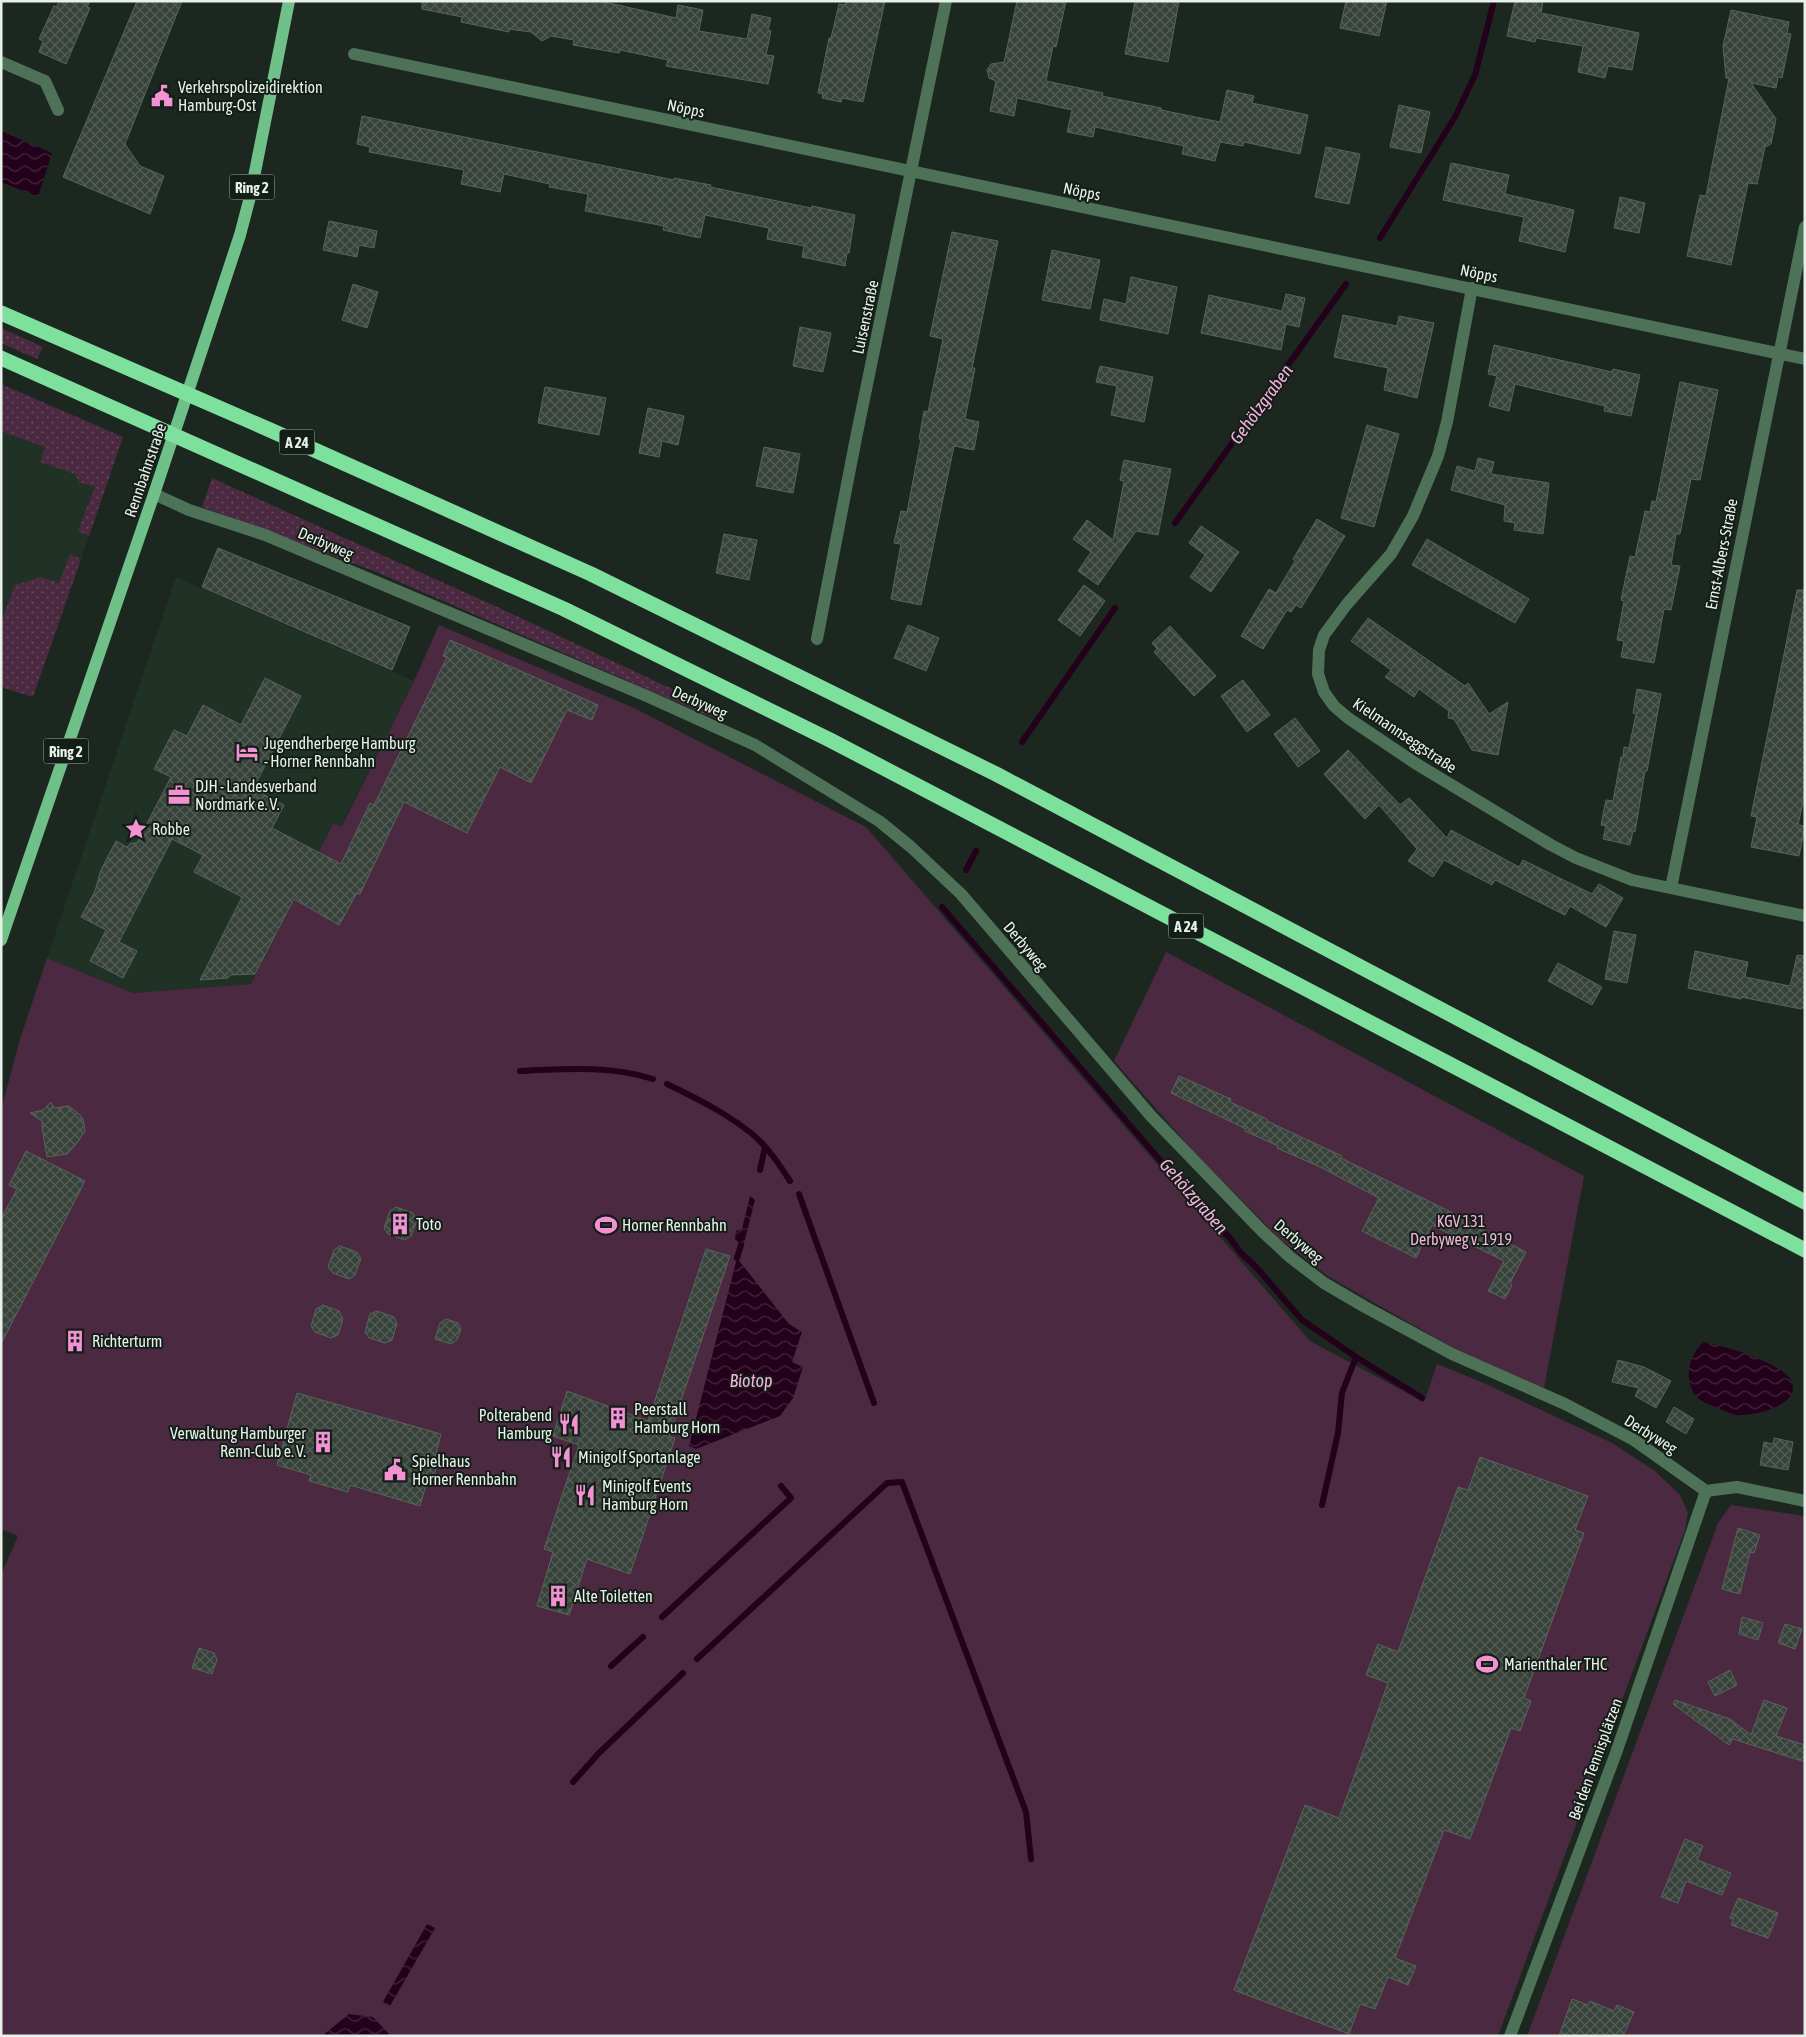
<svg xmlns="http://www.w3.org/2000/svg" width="1806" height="2037" viewBox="0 0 1806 2037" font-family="'Asap Condensed',sans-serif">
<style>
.built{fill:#203125}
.grass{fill:url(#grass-dots)}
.garden{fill:#4b2940}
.water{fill:url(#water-waves)}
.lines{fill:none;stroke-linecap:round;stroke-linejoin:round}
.stream{stroke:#24011b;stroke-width:6}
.building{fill:url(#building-cross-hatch);stroke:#58645b}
.minor{stroke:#4d7257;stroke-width:12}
.primary{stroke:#70c089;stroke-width:12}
.motorway{stroke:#7de09d;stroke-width:15}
.labels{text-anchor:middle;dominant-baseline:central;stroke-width:4;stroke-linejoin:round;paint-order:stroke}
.shield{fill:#131e16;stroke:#a8b1aa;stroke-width:1}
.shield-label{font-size:15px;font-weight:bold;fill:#e8f0ea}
.poi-label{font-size:16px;fill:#e8f0ea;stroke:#131e16;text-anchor:start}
.street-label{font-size:16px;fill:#e8f0ea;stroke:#131e16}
.park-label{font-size:16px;fill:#fbb3e2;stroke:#131e16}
.water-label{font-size:18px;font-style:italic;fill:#f8b0e0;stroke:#131e16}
</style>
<defs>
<pattern id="grass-dots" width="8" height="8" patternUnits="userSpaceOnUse" patternTransform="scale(1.25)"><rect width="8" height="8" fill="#4b2940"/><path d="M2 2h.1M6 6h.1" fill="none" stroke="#65485c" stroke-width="1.8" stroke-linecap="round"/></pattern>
<pattern id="water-waves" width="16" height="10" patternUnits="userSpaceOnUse" patternTransform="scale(1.25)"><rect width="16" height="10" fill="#24011b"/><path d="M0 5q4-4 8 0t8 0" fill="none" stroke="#44263c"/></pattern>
<pattern id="building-cross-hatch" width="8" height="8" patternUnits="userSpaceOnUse" patternTransform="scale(1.25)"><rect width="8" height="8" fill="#37423a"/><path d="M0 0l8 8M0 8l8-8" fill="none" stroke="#545e57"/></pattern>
</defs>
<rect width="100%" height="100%" fill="#1c271f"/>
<g class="built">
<path d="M1,427L111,473L33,697L1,687Z"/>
<path d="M176,577L414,681L341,826L333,824L251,984L133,993L47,958Z"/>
</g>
<g class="grass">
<path d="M1,328L43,347L37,359L1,343Z"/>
<path d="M1,384L123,437L89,536L78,531L95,487L79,482L75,474L40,462L45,447L1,431Z"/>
<path d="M212,478L495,606L719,711L718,720L374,571L202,507Z"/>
<path d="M70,554L81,559L33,697L1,687V622L15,585L41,577L59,583Z"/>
</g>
<g class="garden">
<path d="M439,625L636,709L866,827L1310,1341L1424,1402L1437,1364L1477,1380L1612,1443L1655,1471L1680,1495L1688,1513L1685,1530L1498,2036H1V1575L18,1536L1,1529V1110L20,1039L47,958L133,993L251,984L333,824L342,826L414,681Z"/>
<path d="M1166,952L1584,1176L1544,1388L1457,1350L1329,1277L1280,1239L1194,1152L1114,1061Z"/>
<path d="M1731,1505L1805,1516V2036H1527L1718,1523Z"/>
</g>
<g class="water">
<path d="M1,131L52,153L38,197L1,182Z"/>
<path d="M750,1196L755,1200L744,1243L741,1245L735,1239L736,1231L742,1229Z"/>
<path d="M737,1258L789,1324L802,1332L792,1362L803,1367L793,1398L780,1416L696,1449L689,1446Z"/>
<path d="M1703,1342C1722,1345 1784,1363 1792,1382C1801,1406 1753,1416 1737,1415C1730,1414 1722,1410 1716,1407C1703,1402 1696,1400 1691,1387C1685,1371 1692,1353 1703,1342Z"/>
<path d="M427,1924L435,1928L390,2006L383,2002Z"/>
<path d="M349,2014L373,2017L391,2036H322Z"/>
</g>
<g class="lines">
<g class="stream">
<path d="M1380,238L1455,117L1475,75L1494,1"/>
<path d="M1175,523L1346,284"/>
<path d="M1022,742L1115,608"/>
<path d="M966,870L976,851"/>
<path d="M942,907L1214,1223L1230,1238L1241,1253L1256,1267L1302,1320L1356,1357L1342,1393L1338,1433L1322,1505"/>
<path d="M520,1071C565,1069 610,1065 653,1079"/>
<path d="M667,1084C696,1098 726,1113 751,1133C767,1146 779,1164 790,1181"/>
<path d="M760,1170L765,1147"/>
<path d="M799,1194L874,1403"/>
<path d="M737,1258L741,1245"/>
<path d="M1356,1357L1422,1398"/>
<path d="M662,1617L791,1498L781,1486"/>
<path d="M697,1659L887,1483L902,1482L1026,1812L1031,1859"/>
<path d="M611,1666L643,1637"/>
<path d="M573,1782L599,1753L683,1673"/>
</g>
</g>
<g class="building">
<path d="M59,1H90L87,7L90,8L66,64L39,52L43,41L39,39L54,6L57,7Z"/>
<path d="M137,1H182L125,144L140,166L164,176L150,214L63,177Z"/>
<path d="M422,1H600L676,18L678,5L703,10L699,31L747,39L752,14L771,18L768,30L771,31L766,55L774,56L768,84L666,66L668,60L620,50L619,53L573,45L574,40L551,36L542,41L531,32L509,29V32L461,22L462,17L422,9Z"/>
<path d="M846,1H885L863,102L842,98L841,102L822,98L823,94L818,93L829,38H831L839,4L845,5Z"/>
<path d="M1017,1H1066L1056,47L1053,46L1046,81L1103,93L1102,96L1161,108V110L1220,122L1227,90L1254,96L1252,103L1308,115L1300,154L1244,142L1243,146L1220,142L1215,161L1182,154L1184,146L1095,127L1093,137L1067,132L1072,110L1017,98L1014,116L990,111L996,81L989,78L987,70L991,64L1004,62Z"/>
<path d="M1135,1H1179L1168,62L1125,54Z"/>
<path d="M1346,1H1387L1379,36L1340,28Z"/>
<path d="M1515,1H1543L1541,13L1639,33L1632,70L1608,66L1605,78L1578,72L1583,46L1536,38L1535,42L1507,36Z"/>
<path d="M1731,10L1789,22L1787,33L1791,34L1782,78L1778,77L1776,88L1751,83L1776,119L1771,144L1765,147L1757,184L1748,183L1731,265L1687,256L1700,195L1706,196L1729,78H1726L1723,46Z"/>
<path d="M1399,105L1430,112L1421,153L1390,147Z"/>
<path d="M362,116L674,180V178L711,185L710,187L811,208L812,206L855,215L849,253H847L845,266L802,257L804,246L767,239L769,228L705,215L700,238L663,230L664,226L585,211L588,194L549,187L550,184L504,174L500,192L461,184L464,170L369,152L370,147L357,144Z"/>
<path d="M1326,147L1360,154L1349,204L1315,197Z"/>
<path d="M1451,163L1509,175L1505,194L1574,210L1565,252L1519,241L1524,217L1443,200Z"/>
<path d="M1620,197L1645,203L1639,233L1614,228Z"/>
<path d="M329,221L377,231L374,248L359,245L357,257L323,250Z"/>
<path d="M952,232L998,241L972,368H975L965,419L979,422L974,450L954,446L921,605L891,599L901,544L894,543L901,511L907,512L921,439H919L924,411L928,412L943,339L930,336Z"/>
<path d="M1052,250L1100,260L1090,309L1042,300Z"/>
<path d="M1131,277L1177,287L1168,334L1100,320L1104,299L1126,304Z"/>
<path d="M353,284L378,292L367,328L342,320Z"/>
<path d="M1286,294L1305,298L1299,327L1286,324L1281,350L1201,333L1209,295L1282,311Z"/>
<path d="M1343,315L1397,326L1399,316L1434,323L1417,398L1384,390L1388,368L1334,357Z"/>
<path d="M800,327L831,333L823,372L793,366Z"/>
<path d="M1494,345L1612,372L1613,369L1640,375L1631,416L1604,411L1605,406L1515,384L1509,411L1489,406L1497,376L1488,374Z"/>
<path d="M1100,366L1153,377L1144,422L1111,415L1117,386L1096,382Z"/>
<path d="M1680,382L1718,390L1700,480L1691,479L1680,534H1676L1671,565L1680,566L1671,610L1664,609L1654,663L1621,657L1624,641L1617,640L1624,601L1621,600L1630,556L1635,557L1645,511L1650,512L1652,501L1656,502Z"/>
<path d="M545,387L606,398L599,435L538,423Z"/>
<path d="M648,408L684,416L678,445L662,441L659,457L639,453Z"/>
<path d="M1367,425L1399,434L1374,527L1341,518Z"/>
<path d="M764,447L800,454L793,493L756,486Z"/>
<path d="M1478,458L1494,462L1491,474L1549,483L1543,534L1514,530L1515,523L1504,521L1505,505L1451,490L1457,466L1475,471Z"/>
<path d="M1124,460L1171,469L1158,535L1136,531L1098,585L1078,571L1091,552L1073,539L1087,520L1113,540L1124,481L1120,480Z"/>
<path d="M1317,519L1345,536L1301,608L1296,605L1291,612L1287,610L1263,649L1241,636L1269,589L1276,593L1295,561L1293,559Z"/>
<path d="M1201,526L1239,552L1211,592L1190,577L1205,555L1189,543Z"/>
<path d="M724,534L757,540L749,580L716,573Z"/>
<path d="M1427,539L1529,599L1515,623L1412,565Z"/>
<path d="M218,548L410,627L392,670L202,587Z"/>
<path d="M1084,585L1105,601L1080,636L1058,620Z"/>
<path d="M1797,590H1805V793L1798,825L1805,826L1799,856L1751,847L1757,817L1751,816Z"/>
<path d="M1368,618L1465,686L1468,683L1489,714L1508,702L1498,755L1472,750L1454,719L1448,718L1449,711L1419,689L1414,697L1385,677L1391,670L1351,641Z"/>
<path d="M908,625L939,638L926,671L894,658Z"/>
<path d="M1170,626L1216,676L1194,696L1154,652L1157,649L1152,643Z"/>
<path d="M450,640L598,705L592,720L567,710L531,783L500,767L467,833L404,802L360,894L357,893L339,925L294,899L255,974L230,975L228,978L200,980L242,897L194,872L203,855L172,839L119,942L137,951L123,978L90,961L106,930L81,917L95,891L101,870L116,841L127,847L131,843H137L171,777L154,769L174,730L187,736L203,705L241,725L265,678L301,696L253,789L284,805L272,828L341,864L370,803L374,805L379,795L447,657L443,656Z"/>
<path d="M1243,680L1270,715L1247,732L1221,696Z"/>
<path d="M1637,689L1661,694L1647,771H1645L1635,832L1633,831L1630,845L1603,839L1606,826L1601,825L1606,800L1613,801L1621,757H1623L1624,747L1629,748L1636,714L1633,713Z"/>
<path d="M1295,718L1320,751L1298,767L1274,734Z"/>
<path d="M1348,750L1400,805L1409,798L1447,838L1451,830L1519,867L1523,860L1592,894L1599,884L1623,898L1606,927L1570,906L1565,915L1495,880L1492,885L1444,860L1433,877L1408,861L1417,849L1379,805L1365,819L1324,774Z"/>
<path d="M1614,931L1636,935L1627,983L1605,979Z"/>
<path d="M1695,951L1748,962L1745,977L1790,986L1797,955L1805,956V1008H1801V1009L1741,997V999L1688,988Z"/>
<path d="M1558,963L1602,987L1592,1005L1548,981Z"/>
<path d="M1179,1076L1231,1099L1230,1102L1267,1119V1121L1342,1156L1341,1158L1453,1213L1452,1214L1526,1252L1510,1283L1512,1285L1505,1299L1488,1291L1504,1261L1432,1225L1416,1258L1362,1231L1379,1198L1320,1167L1277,1148L1278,1146L1245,1131L1246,1129L1209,1111L1171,1093Z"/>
<path d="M51,1102L54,1108L69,1106L80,1115L83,1119L85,1131L77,1143L67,1154L47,1157L42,1128V1121L30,1113L43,1110Z"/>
<path d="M26,1151L85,1181L1,1344V1219L17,1189L9,1185Z"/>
<path d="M396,1207L413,1213L417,1220L411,1236L405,1240L388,1234L384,1228L390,1211Z"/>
<path d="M340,1246L357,1252L361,1259L355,1275L349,1279L333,1273L328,1267L334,1250Z"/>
<path d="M706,1249L730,1256L669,1436L675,1438L630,1574L587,1559L569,1615L537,1606L553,1552L544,1549L579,1445L553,1436L567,1391L648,1421Z"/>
<path d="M323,1305L339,1311L343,1319L338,1335L331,1338L315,1332L311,1326L316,1309Z"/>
<path d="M377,1311L394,1317L397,1324L392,1340L385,1343L369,1338L365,1332L370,1314Z"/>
<path d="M446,1319L458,1323L461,1329L457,1340L451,1344L435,1339L440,1323Z"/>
<path d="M1618,1360L1644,1367L1671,1381L1656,1408L1635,1396L1639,1388L1612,1382Z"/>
<path d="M297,1393L441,1434L435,1457L439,1458L431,1486L426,1485L420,1506L350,1485L348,1492L309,1481L311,1475L277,1465Z"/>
<path d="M1674,1407L1694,1419L1686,1434L1666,1422Z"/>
<path d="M1774,1438L1793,1442L1788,1470L1760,1465L1764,1442L1773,1444Z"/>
<path d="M1480,1457L1588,1496L1575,1530L1584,1533L1524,1698L1531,1701L1520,1731L1511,1728L1470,1839L1444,1830L1395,1958L1416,1966L1408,1985L1388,1977L1375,2009L1360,2004L1349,2034L1234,1990L1305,1805L1339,1818L1388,1683L1366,1675L1378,1644L1398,1652L1458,1487L1468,1490Z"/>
<path d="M1738,1528L1760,1535L1754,1553L1750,1552L1740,1594L1722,1589Z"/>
<path d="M1742,1617L1763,1623L1758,1640L1739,1634Z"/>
<path d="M1785,1624L1802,1629L1795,1649L1778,1643Z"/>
<path d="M199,1648L214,1653L217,1660L212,1674L192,1668Z"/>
<path d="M1730,1670L1737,1685L1715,1696L1708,1682Z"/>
<path d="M1675,1700L1730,1719L1751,1735L1764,1700L1787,1708L1776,1736L1805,1745V1762L1733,1739L1729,1745L1673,1704Z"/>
<path d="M1685,1839L1703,1846L1697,1860L1731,1873L1722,1895L1686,1881L1678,1903L1661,1897Z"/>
<path d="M1738,1898L1778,1913L1768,1938L1731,1925L1734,1919L1730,1918Z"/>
<path d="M1572,1999L1588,2005L1590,2001L1614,2011L1617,2005L1634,2012L1623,2036H1559Z"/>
</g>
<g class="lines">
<g class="minor">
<path d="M354,54L1805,359"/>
<path d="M1,62L45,81L58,110"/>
<path d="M1472,288L1447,422L1438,456L1413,516L1391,554L1347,604L1324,635L1319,650L1318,674L1324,692L1334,706L1348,718L1415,763L1551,845L1576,858L1632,880L1805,916"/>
<path d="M154,494L189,510L265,535L649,697L755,745L879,821L911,847L961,894L1151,1116L1262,1231L1290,1257L1324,1283L1365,1307L1452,1354L1565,1404L1634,1440L1706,1491L1737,1487L1805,1501"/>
<path d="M817,639L856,438L946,1"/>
<path d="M1671,888L1805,227"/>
<path d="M1510,2036L1616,1753L1706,1491"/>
</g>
<path class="primary" d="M1,940L154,494L240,235L250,197L289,1"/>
<g class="motorway">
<path d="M1,313L270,430L591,574L996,774L1805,1202"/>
<path d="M1,358L564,609L830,740L1805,1250"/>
</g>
</g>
<defs>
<g id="civic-bare" transform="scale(1.725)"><path d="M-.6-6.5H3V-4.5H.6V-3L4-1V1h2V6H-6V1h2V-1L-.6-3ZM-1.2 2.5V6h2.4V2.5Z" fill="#f391d5" stroke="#131e16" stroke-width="2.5" paint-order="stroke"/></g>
<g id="hotel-bare" transform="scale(1.725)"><path d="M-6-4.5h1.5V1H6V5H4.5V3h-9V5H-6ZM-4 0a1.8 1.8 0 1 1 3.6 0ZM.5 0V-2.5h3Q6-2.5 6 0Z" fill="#f391d5" stroke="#131e16" stroke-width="2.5" paint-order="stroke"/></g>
<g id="office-bare" transform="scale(1.725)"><path d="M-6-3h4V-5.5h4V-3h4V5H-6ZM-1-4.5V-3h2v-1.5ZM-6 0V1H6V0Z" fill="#f391d5" stroke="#131e16" stroke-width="2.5" paint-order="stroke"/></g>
<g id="sight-bare" transform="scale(1.725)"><path d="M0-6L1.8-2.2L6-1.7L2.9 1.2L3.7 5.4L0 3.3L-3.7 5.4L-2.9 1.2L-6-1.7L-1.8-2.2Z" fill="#f391d5" stroke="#131e16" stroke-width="2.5" paint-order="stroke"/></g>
<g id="building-bare" transform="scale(1.725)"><path d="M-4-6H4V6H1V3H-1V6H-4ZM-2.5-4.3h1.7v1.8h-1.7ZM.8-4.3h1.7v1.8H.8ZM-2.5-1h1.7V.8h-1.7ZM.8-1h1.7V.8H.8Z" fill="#f391d5" stroke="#131e16" stroke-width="2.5" paint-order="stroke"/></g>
<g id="stadium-bare" transform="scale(1.725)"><path d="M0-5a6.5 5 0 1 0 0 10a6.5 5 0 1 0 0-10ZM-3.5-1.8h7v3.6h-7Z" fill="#f391d5" stroke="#131e16" stroke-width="2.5" paint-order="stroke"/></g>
<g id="restaurant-bare" transform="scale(1.725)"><path d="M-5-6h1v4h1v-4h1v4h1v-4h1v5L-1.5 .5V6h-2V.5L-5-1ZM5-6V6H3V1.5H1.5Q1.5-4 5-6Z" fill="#f391d5" stroke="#131e16" stroke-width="2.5" paint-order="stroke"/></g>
</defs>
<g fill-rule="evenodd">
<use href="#civic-bare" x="162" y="96"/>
<use href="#hotel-bare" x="247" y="752"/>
<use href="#office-bare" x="179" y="795"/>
<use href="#sight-bare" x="136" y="829"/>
<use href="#building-bare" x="400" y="1224"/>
<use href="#stadium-bare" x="606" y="1225"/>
<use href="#building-bare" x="75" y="1341"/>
<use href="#building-bare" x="618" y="1418"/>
<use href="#restaurant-bare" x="569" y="1424"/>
<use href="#building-bare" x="323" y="1442"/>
<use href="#restaurant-bare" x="561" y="1457"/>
<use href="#civic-bare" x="395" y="1470"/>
<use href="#restaurant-bare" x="585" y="1495"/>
<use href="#building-bare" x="558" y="1596"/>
<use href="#stadium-bare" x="1487" y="1664"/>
</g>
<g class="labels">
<g class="shield">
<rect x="229.5" y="174.5" width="45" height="25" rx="4"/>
<rect x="279.5" y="429.5" width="35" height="25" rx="4"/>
<rect x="43.5" y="738.5" width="45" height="25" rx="4"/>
<rect x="1168.5" y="913.5" width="35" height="25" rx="4"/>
</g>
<g class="shield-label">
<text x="252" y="187">Ring 2</text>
<text x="297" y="442">A 24</text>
<text x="66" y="751">Ring 2</text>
<text x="1186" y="926">A 24</text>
</g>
<g class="poi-label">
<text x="178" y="87">Verkehrspolizeidirektion<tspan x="178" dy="18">Hamburg-Ost</tspan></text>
<text x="264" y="743">Jugendherberge Hamburg<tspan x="264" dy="18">- Horner Rennbahn</tspan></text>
<text x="195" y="786">DJH - Landesverband<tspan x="195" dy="18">Nordmark e. V.</tspan></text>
<text x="152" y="829">Robbe</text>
<text x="416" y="1224">Toto</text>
<text x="622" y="1225">Horner Rennbahn</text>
<text x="92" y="1341">Richterturm</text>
<text x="634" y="1409">Peerstall<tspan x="634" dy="18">Hamburg Horn</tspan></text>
<text x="552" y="1415" text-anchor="end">Polterabend<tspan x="552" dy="18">Hamburg</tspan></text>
<text x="306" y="1433" text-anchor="end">Verwaltung Hamburger<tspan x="306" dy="18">Renn-Club e. V.</tspan></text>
<text x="578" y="1457">Minigolf Sportanlage</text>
<text x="412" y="1461">Spielhaus<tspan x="412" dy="18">Horner Rennbahn</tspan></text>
<text x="602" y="1486">Minigolf Events<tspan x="602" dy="18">Hamburg Horn</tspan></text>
<text x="574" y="1596">Alte Toiletten</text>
<text x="1504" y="1664">Marienthaler THC</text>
</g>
<g class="street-label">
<text transform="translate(686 108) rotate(12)">Nöpps</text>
<text transform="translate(1082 191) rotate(12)">Nöpps</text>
<text transform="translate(1479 273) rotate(12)">Nöpps</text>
<text transform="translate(865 317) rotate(-78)">Luisenstraße</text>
<text transform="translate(145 470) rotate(-71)">Rennbahnstraße</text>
<text transform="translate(326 543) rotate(23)">Derbyweg</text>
<text transform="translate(1721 554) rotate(-79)">Ernst-Albers-Straße</text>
<text transform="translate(700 702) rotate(24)">Derbyweg</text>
<text transform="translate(1405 735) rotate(34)">Kielmannseggstraße</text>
<text transform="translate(1026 946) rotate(50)">Derbyweg</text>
<text transform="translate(1299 1241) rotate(40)">Derbyweg</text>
<text transform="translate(1651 1434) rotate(32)">Derbyweg</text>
<text transform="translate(1595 1759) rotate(-70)">Bei den Tennisplätzen</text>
</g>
<g class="park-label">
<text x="1461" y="1221">KGV 131<tspan x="1461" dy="18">Derbyweg v. 1919</tspan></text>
</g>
<g class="water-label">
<text transform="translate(1261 404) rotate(-54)">Gehölzgraben</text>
<text transform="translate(1194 1196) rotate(49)">Gehölzgraben</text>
<text x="751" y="1380">Biotop</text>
</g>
</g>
<rect width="1806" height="2037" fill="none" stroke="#e8f0ea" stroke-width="5"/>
</svg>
